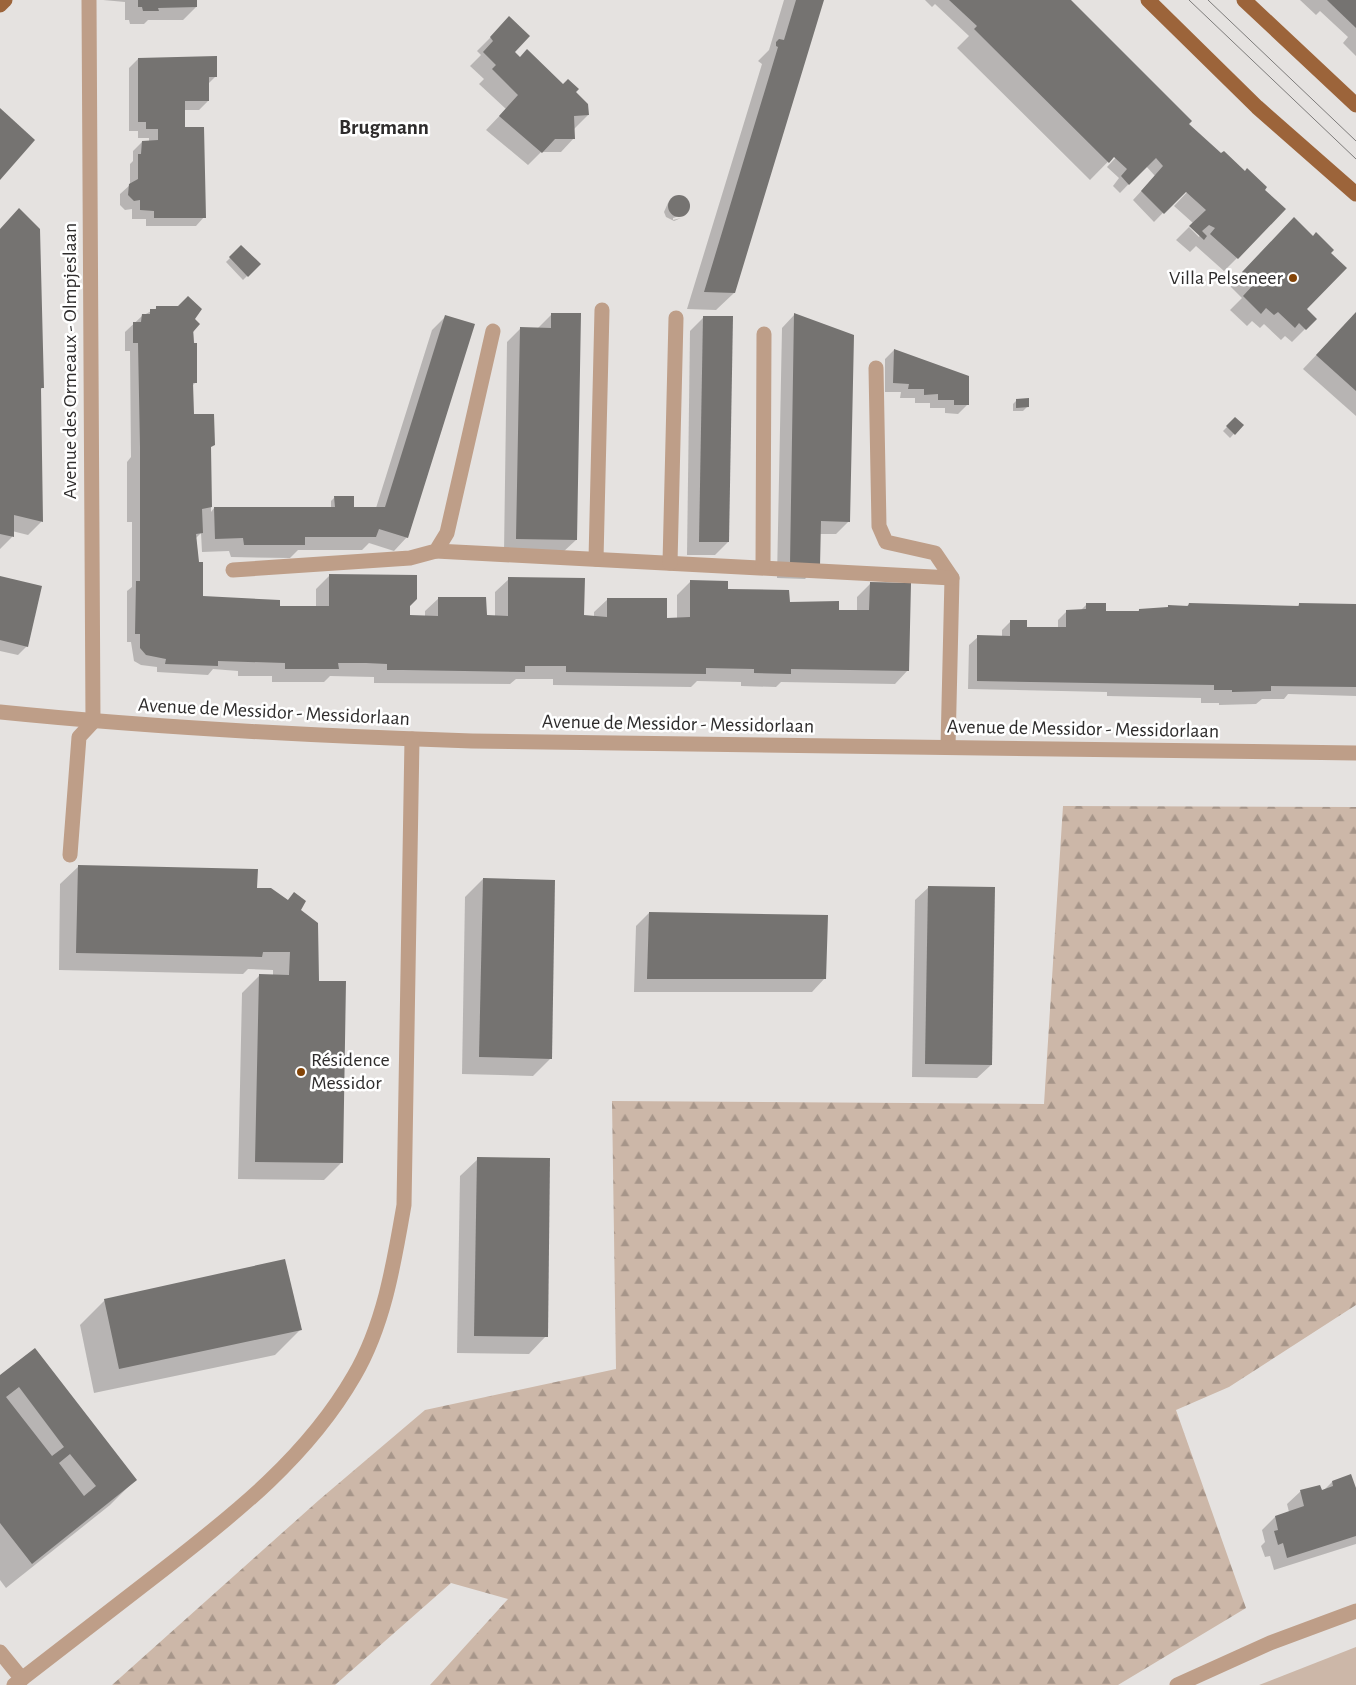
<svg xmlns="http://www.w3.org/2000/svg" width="1356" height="1685" viewBox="0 0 1356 1685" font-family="'Alegreya Sans',sans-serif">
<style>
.forest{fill:url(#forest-firs)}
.garden{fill:#ccb7a8}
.shadow{fill:#0003}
.building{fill:#757371;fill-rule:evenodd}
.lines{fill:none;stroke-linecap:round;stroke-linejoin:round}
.minor{stroke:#be9e88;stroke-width:15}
.major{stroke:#9c643a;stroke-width:15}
.tram{stroke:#7d7b7a;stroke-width:1}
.poi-dot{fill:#834407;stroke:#fff;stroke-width:2}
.labels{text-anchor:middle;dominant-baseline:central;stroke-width:5;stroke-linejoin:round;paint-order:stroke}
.poi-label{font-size:20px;fill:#2e2c2c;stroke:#fff;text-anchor:end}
.street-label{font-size:20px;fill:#2e2c2c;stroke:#fff}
.neighbourhood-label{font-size:21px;font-weight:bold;fill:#2e2c2c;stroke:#fff}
</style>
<defs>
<pattern id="forest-firs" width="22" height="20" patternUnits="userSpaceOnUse" patternTransform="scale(1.25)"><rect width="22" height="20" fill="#ccb7a8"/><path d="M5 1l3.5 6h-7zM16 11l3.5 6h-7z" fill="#a69589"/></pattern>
</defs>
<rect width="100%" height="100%" fill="#e5e2e0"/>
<path class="forest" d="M1063,806L1356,807V1305L1229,1387L1176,1410L1246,1608L1118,1685H430L508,1599L451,1583L335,1685H112L319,1500L425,1410L616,1369L612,1101L1044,1104Z"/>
<path class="garden" d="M1356,1647V1685H1259Z"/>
<g class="shadow">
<path d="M103,0H196V7L183,20H148L144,24H130L129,20H125V2Z"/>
<path d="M784,0H823L734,293L716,310L687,309L762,64L758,61L769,50Z"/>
<path d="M925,0H1069L1187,124L1237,258L1224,271L1196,246L1190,252L1176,240L1189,227L1199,237L1200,235L1193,223L1174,206L1192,187L1190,185L1154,222L1133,200L1155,176L1146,166L1120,193L1113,186L1119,178L1107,167L1145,126L1144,125L1090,180L957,48L969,36L935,4L932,7Z"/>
<path d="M1300,0H1356V56L1343,43L1348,37L1320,11L1316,15Z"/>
<path d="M496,32L520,59L574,92L588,115L574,129V138L561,152H541L528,165L486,130L506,109L479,84L484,79L470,66L481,55L477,51Z"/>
<path d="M138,59L216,76L208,84V101L199,110H183V128L204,217L196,226H146V219H132V209L125,210L120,205V194L130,185V164L133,161V151L142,142H149V138H138V131H129V68Z"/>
<path d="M678,196L686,200L689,206L685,214L673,218V220L681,218L674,221L666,217L664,212L668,203Z"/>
<path d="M0,230L43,387L40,390L41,522L28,535L12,531V537L0,549Z"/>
<path d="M1281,232L1330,253L1305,309L1315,319L1292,342L1285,336L1281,340L1264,324L1260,328L1252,321L1247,326L1230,310L1242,298L1230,286Z"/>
<path d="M241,247L259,264L243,280L226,262Z"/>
<path d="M157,308L193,319L196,382L192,386V415L210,448L211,512L214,508H331V501L335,497L351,508H376L432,330L446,316L407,537L394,551L369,543L362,550H298L290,558L231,557L229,551L202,552L201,533L196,538L202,598L279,607H316V589L330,575L409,606L408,616H425V611L439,598L485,617H495V592L509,579L583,616L594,617V612L608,599L666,619H677V595L691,581L789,604L837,611H857V597L870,584L908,670L895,684L781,682L776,687L741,686V682L697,681L691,687L553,685V679H516L510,684L374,683V677L330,676L324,682H272V676H238V671L213,669L208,675L157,672V667L141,665L134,661L131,642H127V591L132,587V522H127V462L131,457L130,351H125V332L142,316Z"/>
<path d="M1356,313V416L1303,369Z"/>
<path d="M795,314L849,521L836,534H820L818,565L805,579L777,578L782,328Z"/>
<path d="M551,315L576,540L562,553L504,552L507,342L520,329L538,328Z"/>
<path d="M704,317L728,542L715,555H687L690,331Z"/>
<path d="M894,350L967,405L958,414L945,413V408H930V403H915V398H900L901,392H885V359Z"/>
<path d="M1017,400L1027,407L1023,411H1013V404Z"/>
<path d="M1235,419L1242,425L1230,438L1223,431Z"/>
<path d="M0,578L27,646L18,655L0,651Z"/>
<path d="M1087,604L1105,612L1137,613L1139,610L1186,607L1188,605L1297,607L1299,604L1356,605V696L1288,694L1284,699H1262L1256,704L1219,705V703H1201V698L1107,696V692L968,689L969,645L978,637H1002V630L1011,621L1026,628H1058V620L1067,611H1080Z"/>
<path d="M78,867L256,889L287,901L294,894L318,982L342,1162L324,1180L238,1179L242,993L259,976H273V970L248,969L243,974L59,970L60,884Z"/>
<path d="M483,879L551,1058L533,1076L462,1074L465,897Z"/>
<path d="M929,887L991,1065L977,1078L912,1077L915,900Z"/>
<path d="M649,913L825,978L812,992H634L636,926Z"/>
<path d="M478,1159L546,1336L529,1354L457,1353L460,1176Z"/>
<path d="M105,1300L300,1330L275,1355L94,1393L80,1325Z"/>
<path d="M34,1350L135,1480L110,1505L6,1588L0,1580V1376Z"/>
<path d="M1332,1482L1356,1490V1544L1274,1570L1270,1556L1265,1557L1261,1546L1265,1542L1262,1530L1275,1517L1289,1512L1287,1504L1301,1491H1323Z"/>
</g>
<g class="building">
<path d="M138,0H197V7L158,8L159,11H143L142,7H138Z"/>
<path d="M796,0H824L735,293L704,292L778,47L776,46V42L779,39L784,40Z"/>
<path d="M949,0H1071L1192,121L1189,124L1221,153L1224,151L1245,171L1247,168L1267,187L1265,190L1286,209L1238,259L1210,234L1215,228L1209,225L1202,231L1207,236L1204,240L1189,226L1206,210L1186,192L1164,214L1141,191L1163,166L1156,158L1129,185L1121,176L1127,169L1114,157L1109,163L974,29L977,26Z"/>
<path d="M1327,0H1356V28L1330,3Z"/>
<path d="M509,16L530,36L515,52L520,57L527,49L563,84L568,79L579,89L576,92L588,104L589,115L574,116L575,139H555L542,153L499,116L518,95L492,69L496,65L483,52L493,41L490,37Z"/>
<path d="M217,56V77H209V101H185V127H204L206,218H154V211L140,210V200L134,201L128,195L129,184L138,179V154H141L142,141L158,140V129H146V122H138V58Z"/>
<path d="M0,108L35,140L0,180Z"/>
<circle cx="679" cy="206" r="11"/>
<path d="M19,208L40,229L44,388H41L43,522L14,515V537L0,534V229Z"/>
<path d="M1294,217L1313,236L1316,232L1334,250L1331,253L1347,268L1307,309L1317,319L1306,330L1299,323L1295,328L1278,312L1274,315L1266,308L1261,314L1243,296L1254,284L1242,272Z"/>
<path d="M241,245L261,264L248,277L229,257Z"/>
<path d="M188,296L202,309L195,319L200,324L193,332L194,343H197V383H193L194,414H214L215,445L211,447L212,507L202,509L203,533L196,534L199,562H203V596L280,600V606H329V574L417,575V599L410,606V615L438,616V597H486L487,615L508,616V577L585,578L584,615L607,617V598H667V618L690,617V580L728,581V589L789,590L790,602L839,601V610H869L870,582L911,583L909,671L791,669V674L754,673V669L706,668V674L566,672V666H525V672L403,670H387V664L366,663H338L339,669H285V663L218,661V666L165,664L166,659L146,655L140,648V634H135L136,581H140V447L138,343H133V322H141L142,314H150V309H156V306H178Z"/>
<path d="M1356,312V391L1316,355Z"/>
<path d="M551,313H581L577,540L516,539L520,327L551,328Z"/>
<path d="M794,313L854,335L850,522L821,521L820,566L790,565Z"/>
<path d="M445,315L475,324L408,538L379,529L376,537H305V545H244L243,538L215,539L214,507H335L334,496H354V507H385Z"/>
<path d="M703,316H733L729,542H699Z"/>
<path d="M894,349L969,376V405H954V400H938V394L924,395V389H908L909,384L893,383Z"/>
<path d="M1029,398V407L1016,408V399Z"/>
<path d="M1235,417L1244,425L1235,435L1226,426Z"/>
<path d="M0,576L42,586L28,647L0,640Z"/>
<path d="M1086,603H1106V611H1139V609L1168,607V605L1188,606L1189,603L1299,606V603L1356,604V687L1271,686V691L1232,692V690H1214V685L977,681V635L1010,636V620H1027V627H1066V610L1086,609Z"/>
<path d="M78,865L258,869L257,888H271L288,900L294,892L306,901L301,910L318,923L319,981H346L343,1163L255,1162L259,974L289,975L290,952H263L262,957L76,953Z"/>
<path d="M483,878L555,880L552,1059L479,1057Z"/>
<path d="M928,886L995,887L992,1065L925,1064Z"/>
<path d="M649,912L828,915L826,979H647Z"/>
<path d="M477,1157L550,1158L548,1337L474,1336Z"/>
<path d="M285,1259L302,1330L119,1369L104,1299Z"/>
<path d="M35,1348L137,1480L32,1564L0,1523V1375ZM19,1387L64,1447L52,1456L6,1397ZM70,1454L96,1486L84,1496L59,1463Z"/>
<path d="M1351,1474L1356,1488V1536L1287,1558L1283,1543L1278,1545L1274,1531L1278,1530L1275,1516L1304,1506L1300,1490L1320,1485L1322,1490L1333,1486L1332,1481Z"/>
</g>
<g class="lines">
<g class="minor">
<path d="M876,368L879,526L886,542L935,553L952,578L948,747"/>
<path d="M436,551L952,578"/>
<path d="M596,559L602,310"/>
<path d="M670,563L676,318"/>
<path d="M763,567L764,334"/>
<path d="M233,570L410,558L436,551L447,533L493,331"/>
<path d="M0,712C157,728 314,736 472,741L1356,753"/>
<path d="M70,855L79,737L93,722L89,0"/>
<path d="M0,1652L22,1679"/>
<path d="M14,1685C64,1646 114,1608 164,1569C236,1513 308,1456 354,1376C384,1325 394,1263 404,1205L412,739"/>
<path d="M1177,1685L1270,1643L1356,1611"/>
</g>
<g class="major">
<path d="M1148,0L1257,107L1356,194"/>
<path d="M1244,0L1356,105"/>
<path d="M0,5L5,0"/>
</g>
<g class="tram">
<path d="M1189,0L1356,159"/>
<path d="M1208,0L1356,141"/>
</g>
</g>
<g class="poi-dot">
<circle cx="1293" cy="278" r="5"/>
<circle cx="301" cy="1072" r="5"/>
</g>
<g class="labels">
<g class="poi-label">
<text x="1283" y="278">Villa Pelseneer</text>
<text x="311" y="1060" text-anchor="start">Résidence<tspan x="311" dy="23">Messidor</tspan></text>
</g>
<g class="street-label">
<text transform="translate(70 361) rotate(-90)">Avenue des Ormeaux - Olmpjeslaan</text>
<text transform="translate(274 712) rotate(3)">Avenue de Messidor - Messidorlaan</text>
<text transform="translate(678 724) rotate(1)">Avenue de Messidor - Messidorlaan</text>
<text transform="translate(1083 729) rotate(1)">Avenue de Messidor - Messidorlaan</text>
</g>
<g class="neighbourhood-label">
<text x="384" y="127">Brugmann</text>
</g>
</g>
</svg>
